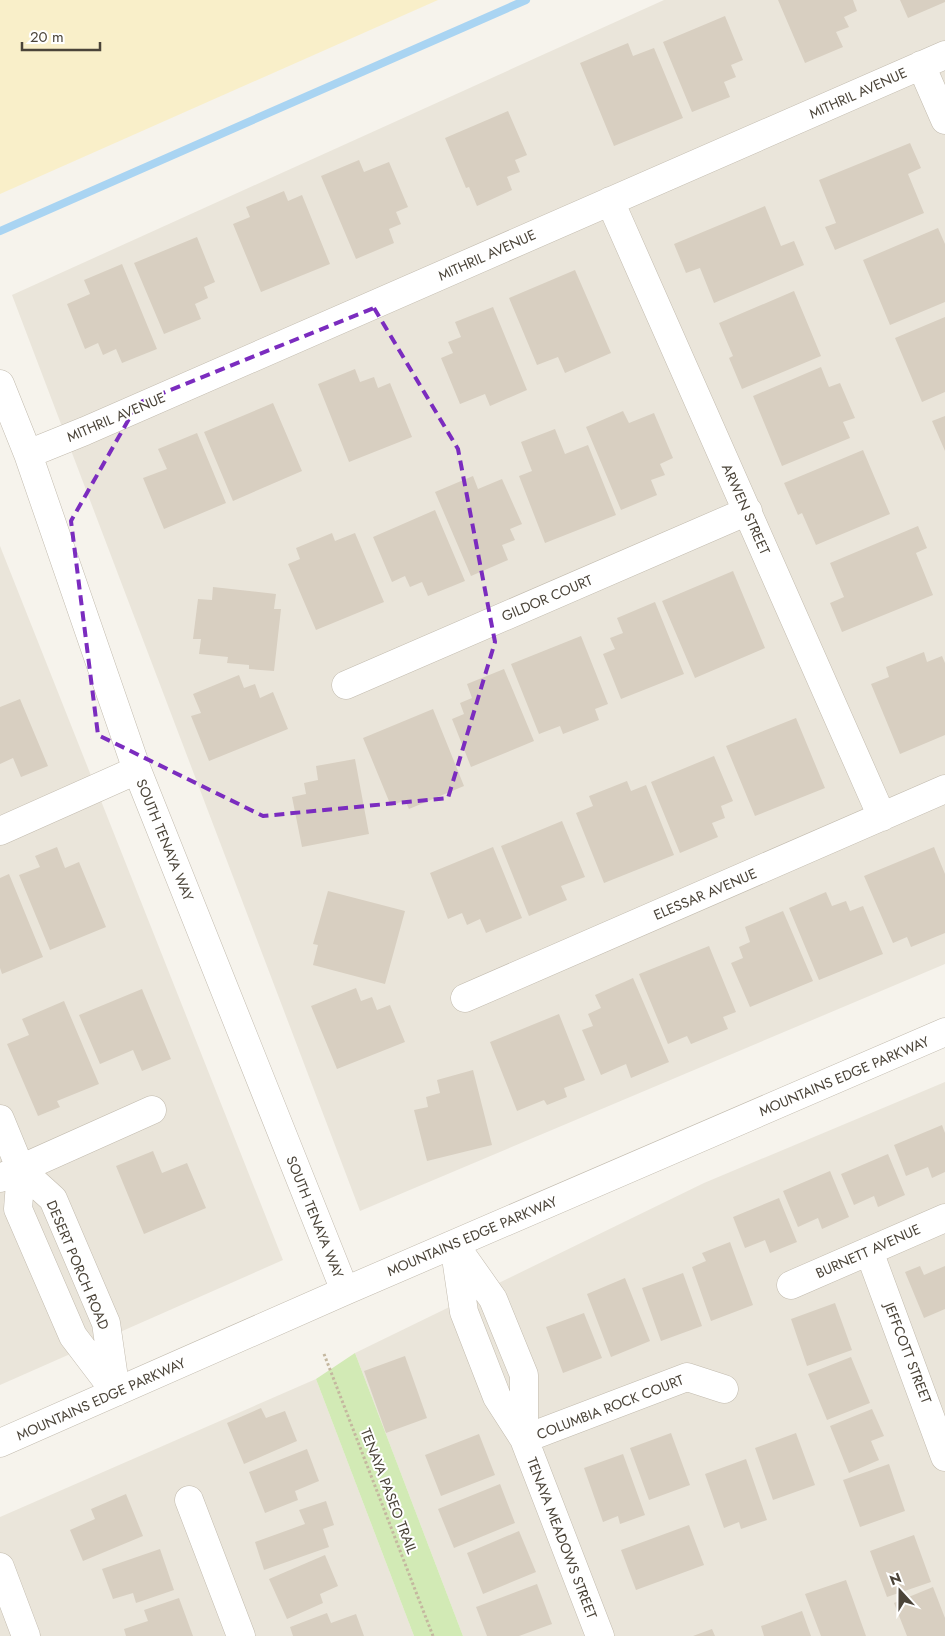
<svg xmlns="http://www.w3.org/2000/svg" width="945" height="1636" viewBox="0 0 945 1636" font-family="Jost,sans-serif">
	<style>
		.residential { fill: #eae5da }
		.green { fill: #d2eab5 }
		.sand { fill: #f9efc9 }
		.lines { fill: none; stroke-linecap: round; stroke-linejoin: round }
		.stream { stroke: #a9d4f2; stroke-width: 8 }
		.building { fill: #d8cfc1 }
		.minor-casing { stroke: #c2bbae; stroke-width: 29 }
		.path { stroke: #c4b79f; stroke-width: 3; stroke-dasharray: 2.5 2.5; stroke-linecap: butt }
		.minor { stroke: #fff; stroke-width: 28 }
		.marked { fill: none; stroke: #7b2cbf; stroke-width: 4; stroke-dasharray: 10 6; stroke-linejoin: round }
		.labels { text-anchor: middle; stroke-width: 4; stroke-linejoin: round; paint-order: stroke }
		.street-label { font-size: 14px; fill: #4b4439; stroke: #fff }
	</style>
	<rect width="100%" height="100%" fill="#f6f3ec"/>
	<!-- residential -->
	<path class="residential" d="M664 0H945V964L360 1211 12 295Z
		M0 546 283 1260 0 1385Z
		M945 1082V1636H463L355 1353 704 1183Z
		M316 1379 414 1636H0V1517Z"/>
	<!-- green -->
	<path class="green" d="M355 1353 463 1636H414L316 1379Z"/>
	<!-- sand -->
	<path class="sand" d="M0 0H438L0 194Z"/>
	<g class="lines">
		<!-- stream -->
		<path class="stream" d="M0 231 526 0"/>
	</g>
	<!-- building -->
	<path class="building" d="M778 0H853L857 11 844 17 849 27 836 32 843 47 805 63Z
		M900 0H945V2L908 18Z
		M725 16 743 60 731 65 736 77 724 82 730 97 692 112 663 42Z
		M628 43 633 56 654 48 683 118 614 146 580 63Z
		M508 111 527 155 515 160 520 172 507 177 512 190 477 206 469 187 466 188 445 138Z
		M910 143 921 168 908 174 924 213 835 250 825 227 836 223 819 180Z
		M359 160 364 172 389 162 408 207 396 212 401 224 389 229 394 243 356 259 321 176Z
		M284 191 288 201 302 195 330 264 261 292 233 224 250 217 246 207Z
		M765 206 781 246 794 241 804 265 714 303 700 268 686 273 674 244Z
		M938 228 945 244V302L890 325 863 260Z
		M197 237 215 282 204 287 208 298 195 304 201 319 164 334 134 263Z
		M122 264 157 349 122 363 116 349 103 355 98 343 85 349 67 304 90 294 84 280Z
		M575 270 611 353 565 373 558 357 537 365 509 298Z
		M794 291 821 356 742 389 729 358 733 356 719 323Z
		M493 307 527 390 490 406 485 394 460 404 441 358 453 353 448 342 461 337 455 322Z
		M945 317V392L922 402 895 338Z
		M821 367 829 387 840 383 855 418 843 422 850 438 782 466 753 396Z
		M355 369 360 382 374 377 378 388 390 383 412 437 349 462 318 384Z
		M273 403 302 471 233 501 204 432Z
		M623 411 629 423 654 413 673 458 660 464 665 475 651 480 657 495 621 510 586 427Z
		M945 416V451L932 421Z
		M555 429 565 454 588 445 616 515 545 543 519 476 532 471 521 442Z
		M197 433 226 503 164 529 143 478 167 469 158 449Z
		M863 450 890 514 816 545 802 513 798 515 784 483Z
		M473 476 478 489 502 479 522 524 510 529 515 540 502 545 508 560 471 576 435 492Z
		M435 510 465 581 428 596 422 582 410 587 405 576 392 582 373 537Z
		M918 526 927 548 916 553 933 595 842 632 830 603 844 597 830 563Z
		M332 533 335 541 355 533 384 602 316 630 288 564 300 559 296 548Z
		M733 571 765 648 695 678 662 601Z
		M213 587 276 594 274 609H281L274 671 249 669V665L227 663 228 657 199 654 201 639H193L198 599 212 600Z
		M655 602 684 674 621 699 603 654 615 649 610 638 623 633 617 618Z
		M581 636 608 704 595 709 599 720 563 734 560 726 539 734 511 664Z
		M924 652 927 662 942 656 945 663V735L900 754 871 684 889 677 886 667Z
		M504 669 534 741 471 767 452 719 464 714 460 703 472 698 467 684Z
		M239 675 244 688 255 684 260 698 273 692 288 729 209 761 191 716 201 713 193 694Z
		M20 699 48 766 21 777 13 758 0 764V707Z
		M433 709 464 786 409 809 405 800 391 806 363 738Z
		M796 718 825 788 755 816 726 746Z
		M714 756 733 801 721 806 725 818 712 823 718 837 680 853 651 782Z
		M355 759 369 834 302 847 292 797 306 794 304 783 318 780 316 766Z
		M627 781 631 791 646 785 674 855 604 883 576 813 593 806 589 796Z
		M562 821 585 877 561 886 567 900 529 916 501 846Z
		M57 847 65 868 79 862 106 927 50 950 19 875 40 867 35 856Z
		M493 847 522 918 486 933 480 919 467 925 462 913 448 919 430 873Z
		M934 847 945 874V933L911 947 907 937 893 943 864 876Z
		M9 874 43 957 2 974 0 968V878Z
		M328 891 405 911 385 984 313 965 318 945 313 944Z
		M826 892 832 906 846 901 850 911 863 906 883 954 819 980 789 908Z
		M783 911 813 981 750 1007 731 963 743 958 739 947 750 942 745 927Z
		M709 946 736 1012 723 1017 728 1029 691 1044 687 1036 668 1044 639 974Z
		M633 978 669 1062 631 1078 626 1064 601 1075 582 1030 593 1026 588 1014 601 1008 595 995Z
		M356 988 361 1001 372 997 377 1010 390 1005 405 1042 337 1069 311 1006Z
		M142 989 171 1059 142 1071 133 1050 100 1064 79 1015Z
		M64 1001 99 1084 57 1101 60 1107 38 1116 7 1044 29 1035 22 1019Z
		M559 1014 585 1080 564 1088 567 1097 547 1105 544 1100 517 1111 490 1042Z
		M473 1070 492 1145 427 1161 414 1110 428 1107 426 1097 440 1093 437 1080Z
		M942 1125 945 1133V1172L932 1178 928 1167 906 1176 894 1145Z
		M153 1151 162 1173 187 1163 206 1208 144 1234 116 1166Z
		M888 1154 905 1195 878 1207 874 1196 854 1205 841 1174Z
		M830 1171 849 1217 822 1229 818 1218 798 1227 783 1191Z
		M779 1198 797 1242 770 1253 765 1240 745 1248 733 1217Z
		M730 1242 753 1305 711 1321 692 1267 706 1261 702 1253Z
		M920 1266 924 1275 945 1266V1309L924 1318 905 1272Z
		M683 1273 702 1326 661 1341 642 1288Z
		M625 1278 650 1341 611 1357 587 1294Z
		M835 1303 852 1350 807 1366 791 1319Z
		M584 1313 602 1358 563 1373 546 1327Z
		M405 1356 427 1418 386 1433 364 1371Z
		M851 1357 870 1403 827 1420 808 1374Z
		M261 1408 266 1418 285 1411 297 1441 244 1464 227 1423Z
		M872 1409 884 1436 871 1441 879 1460 849 1473 830 1426Z
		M671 1433 690 1485 649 1500 630 1448Z
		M796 1433 815 1485 773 1500 755 1448Z
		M479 1434 495 1475 441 1496 425 1455Z
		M307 1449 319 1481 295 1491 298 1500 265 1513 249 1472Z
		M623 1454 645 1515 620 1524 618 1516 603 1522 584 1468Z
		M746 1459 767 1520 741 1529 739 1522 724 1528 705 1474Z
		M889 1464 905 1511 860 1527 843 1480Z
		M500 1484 515 1523 454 1548 438 1509Z
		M126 1494 143 1536 83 1561 70 1530 95 1519 91 1509Z
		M326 1501 334 1525 323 1529 329 1547 264 1570 255 1542 305 1524 299 1510Z
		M689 1525 704 1565 636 1590 621 1550Z
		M519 1531 536 1572 483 1594 467 1553Z
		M914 1535 931 1582 887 1597 870 1551Z
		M160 1549 174 1590 136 1603 133 1593 113 1599 102 1569Z
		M325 1555 338 1586 320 1594 323 1603 287 1619 269 1579Z
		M846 1580 866 1636H821L805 1594Z
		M537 1584 552 1624 519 1636H487L476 1607Z
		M933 1587 945 1618V1636H907L894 1603Z
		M179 1598 193 1636H126L124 1629 148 1621 144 1610Z
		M802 1611 811 1636H764L761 1626Z
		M327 1613 331 1623 356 1614 364 1636H293L290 1627Z
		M712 1629 715 1636H693Z"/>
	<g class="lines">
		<defs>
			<path id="minor" d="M921 65 945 120
				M610 201 882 817
				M0 384 28 454 137 770 345 1291
				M28 454 85 431 945 55
				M346 685 748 511
				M0 831 137 770
				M465 998 945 789
				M0 1119 21 1170 53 1199 106 1323 116 1392
				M21 1170 18 1209 73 1336 114 1390
				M0 1178 152 1110
				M454 1244 464 1312 497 1397 524 1439 600 1636
				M457 1248 493 1299 524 1375V1439
				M869 1251 945 1457
				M791 1285 945 1218
				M524 1439 687 1377 724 1389
				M0 1443 345 1291 945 1032
				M189 1500 241 1636
				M0 1567 26 1636"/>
		</defs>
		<!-- minor casing -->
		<use href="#minor" class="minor-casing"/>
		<!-- path -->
		<path class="path" d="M324 1354 433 1636"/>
		<!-- minor -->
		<use href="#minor" class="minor"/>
	</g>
	<!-- marked area -->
	<path class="marked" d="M374 308 458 449 495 642 448 798 263 816 98 735 71 521 138 403Z"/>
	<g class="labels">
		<!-- street labels -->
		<g class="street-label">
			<text transform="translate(858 93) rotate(-24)" y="5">MITHRIL AVENUE</text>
			<text transform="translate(487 255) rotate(-24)" y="5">MITHRIL AVENUE</text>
			<text transform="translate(116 417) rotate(-23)" y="5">MITHRIL AVENUE</text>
			<text transform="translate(746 509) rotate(66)" y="5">ARWEN STREET</text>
			<text transform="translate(547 598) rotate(-23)" y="5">GILDOR COURT</text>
			<text transform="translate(165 840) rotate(68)" y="5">SOUTH TENAYA WAY</text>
			<text transform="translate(705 894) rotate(-23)" y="5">ELESSAR AVENUE</text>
			<text transform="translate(844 1076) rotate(-23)" y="5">MOUNTAINS EDGE PARKWAY</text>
			<text transform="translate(315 1217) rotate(68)" y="5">SOUTH TENAYA WAY</text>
			<text transform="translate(472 1236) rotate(-23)" y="5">MOUNTAINS EDGE PARKWAY</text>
			<text transform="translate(868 1251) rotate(-24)" y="5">BURNETT AVENUE</text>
			<text transform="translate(78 1265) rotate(67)" y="5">DESERT PORCH ROAD</text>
			<text transform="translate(908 1353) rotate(69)" y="5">JEFFCOTT STREET</text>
			<text transform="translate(101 1399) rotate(-24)" y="5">MOUNTAINS EDGE PARKWAY</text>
			<text transform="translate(610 1407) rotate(-21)" y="5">COLUMBIA ROCK COURT</text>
			<text transform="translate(389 1491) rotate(69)" y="5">TENAYA PASEO TRAIL</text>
			<text transform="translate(562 1538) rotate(69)" y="5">TENAYA MEADOWS STREET</text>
		</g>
	</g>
	<!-- north arrow -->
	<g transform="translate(900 1591) rotate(339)" stroke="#ffffff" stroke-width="4" paint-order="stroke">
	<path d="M0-4L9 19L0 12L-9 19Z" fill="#4b4439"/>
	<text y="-8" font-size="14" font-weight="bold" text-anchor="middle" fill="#4b4439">N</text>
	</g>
	<!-- scale -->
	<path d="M22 42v8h78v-8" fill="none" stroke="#4b4439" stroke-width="2.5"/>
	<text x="30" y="42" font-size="15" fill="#4b4439" stroke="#ffffff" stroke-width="4" paint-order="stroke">20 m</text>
</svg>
